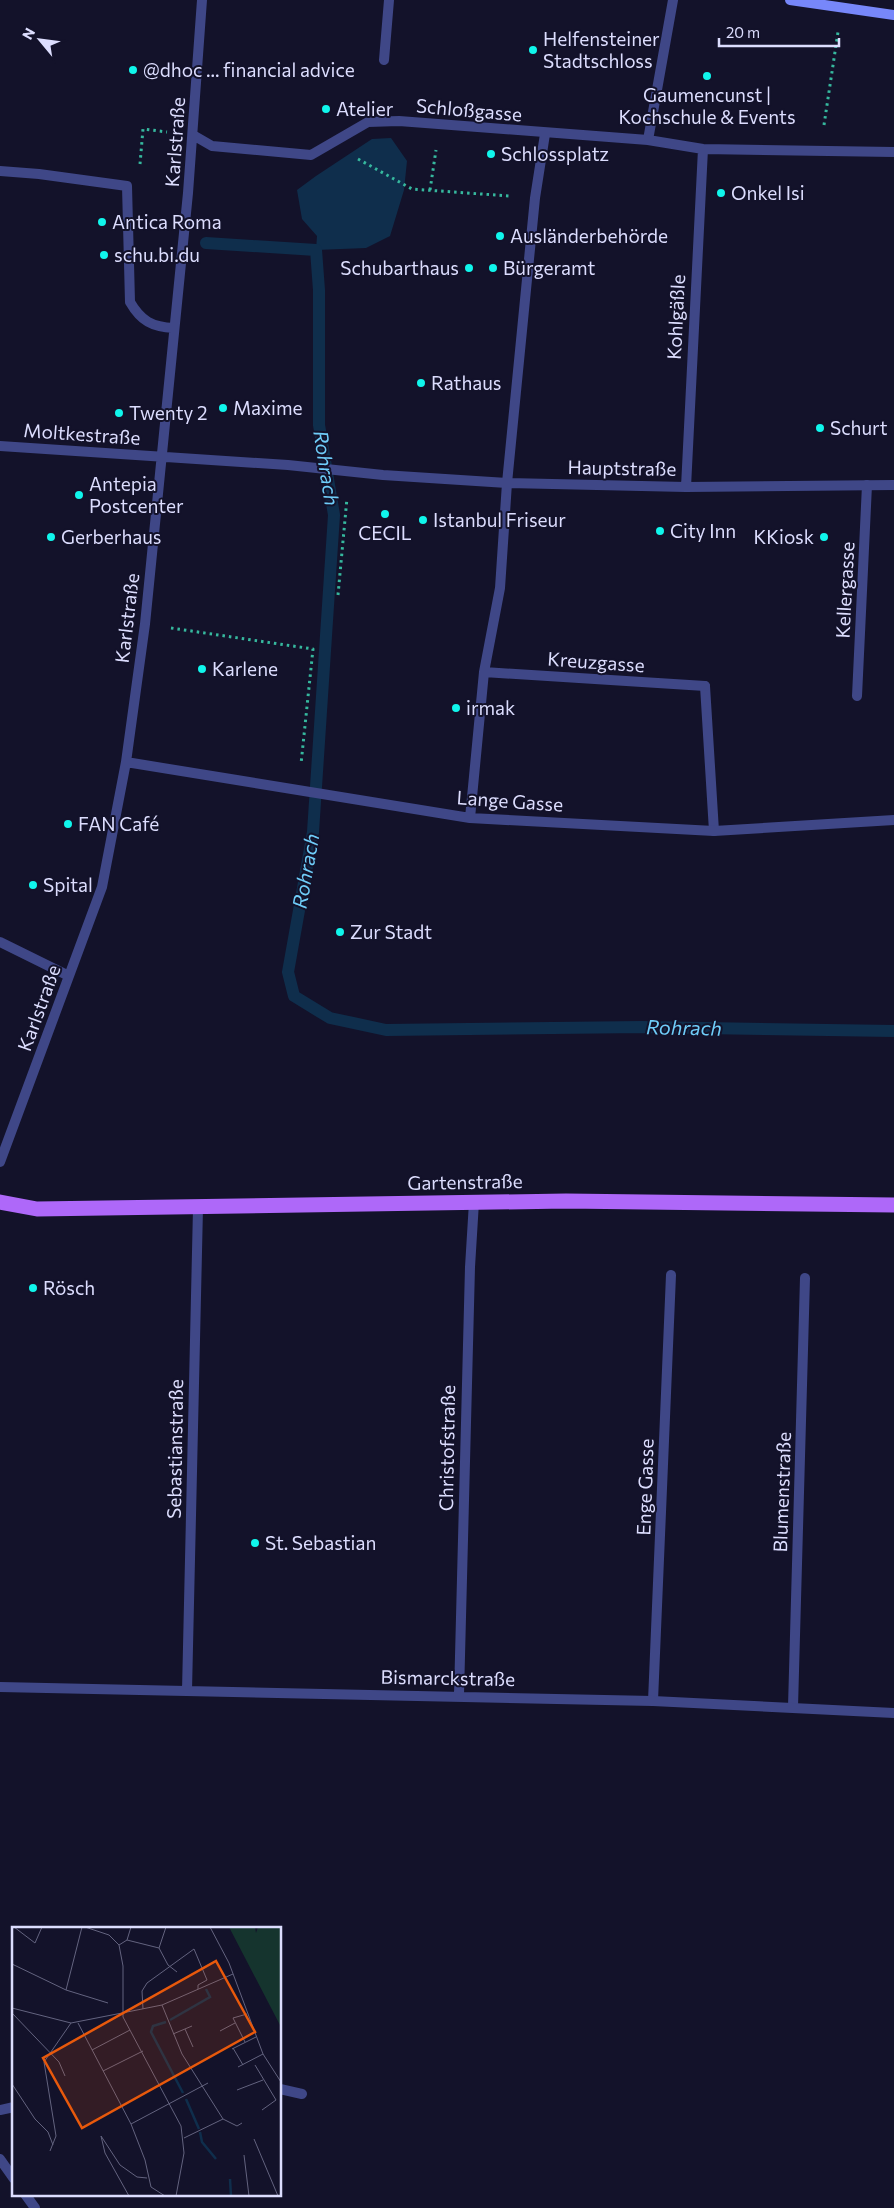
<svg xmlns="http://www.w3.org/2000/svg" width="894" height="2208" viewBox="0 0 894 2208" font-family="Commissioner,sans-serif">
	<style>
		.water { fill: #0f2e4c }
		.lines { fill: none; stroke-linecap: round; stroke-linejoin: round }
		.stream { stroke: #0f2e4c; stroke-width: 12 }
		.path { stroke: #36b89e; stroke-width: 3; stroke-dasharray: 2.5 4; stroke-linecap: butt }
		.lane { stroke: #3f4787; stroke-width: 10 }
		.street { stroke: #3f4787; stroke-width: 10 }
		.secondary { stroke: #7787fa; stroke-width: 10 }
		.primary { stroke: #ae68f9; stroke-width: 15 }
		.poi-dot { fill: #10f6ec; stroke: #13122a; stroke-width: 2 }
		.labels { text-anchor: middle; stroke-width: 4; stroke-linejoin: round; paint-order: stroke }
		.poi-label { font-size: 19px; fill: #dcddfe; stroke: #13122a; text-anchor: start }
		.street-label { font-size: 19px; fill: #dcddfe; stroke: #13122a }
		.water-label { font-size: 20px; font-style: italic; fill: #6fcdf9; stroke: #13122a }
		.inset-river { fill: none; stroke: #0f2e4c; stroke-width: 2.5 }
		.inset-road { fill: none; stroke: #63637f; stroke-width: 1 }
		.view { fill: #e8590c; fill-opacity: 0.15; stroke: #e8590c; stroke-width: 2.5 }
		.inset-edge { fill: none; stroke: #dcddfe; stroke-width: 2.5 }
	</style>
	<rect width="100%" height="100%" fill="#13122a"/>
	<!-- water -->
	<path class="water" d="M391 138 407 161 404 190 390 236 366 248 316 250 317 236 302 219 297 190 316 176 372 139Z"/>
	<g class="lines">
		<!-- stream -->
		<path class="stream" d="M206 243 316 250 319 290V425L334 515 313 832 288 972 294 996 330 1018 386 1030 642 1027 894 1031"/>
		<!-- path -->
		<path class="path" d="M824 125 838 32
			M358 159 412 189 509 196
			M140 164 143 129 167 132
			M430 190 436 150
			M338 595 347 498
			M171 628 313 649 301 764"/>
		<!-- lane -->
		<path class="lane" d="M384 60 389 0
			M705 686 714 831
			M857 696 867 485
			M653 1701 671 1275
			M793 1707 805 1278"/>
		<!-- street -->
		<path class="street" d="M193 135 212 146 311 155 368 122 399 121 648 140 703 149 894 152
			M648 140 673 0
			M0 171 39 174 127 186 130 302C141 321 152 327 174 328
			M0 446 288 465 383 475 507 483 686 487 894 485
			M686 487 703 149
			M484 672 705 686
			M126 762 470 818 714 831 894 820
			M470 818 484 672 500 588 507 483 535 198 545 134
			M0 942 69 976
			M0 1162 102 887 126 762 145 624 188 193 202 0
			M0 1687 653 1701 894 1713
			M187 1691 198 1208
			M459 1695 470 1267 474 1202
			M280 2089 302 2094
			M0 2110 14 2107
			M0 2159 14 2179
			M25 2194 35 2208"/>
		<!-- secondary -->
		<path class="secondary" d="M790 0 894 15"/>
		<!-- primary -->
		<path class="primary" d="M0 1202 37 1209 566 1201 894 1205"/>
	</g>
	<!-- markers -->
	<g class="poi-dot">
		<circle cx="533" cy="50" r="5"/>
		<circle cx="133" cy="70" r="5"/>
		<circle cx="707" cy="76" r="5"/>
		<circle cx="326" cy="109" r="5"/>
		<circle cx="491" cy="154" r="5"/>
		<circle cx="721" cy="193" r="5"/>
		<circle cx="102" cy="222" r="5"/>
		<circle cx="500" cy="236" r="5"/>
		<circle cx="104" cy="255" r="5"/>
		<circle cx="469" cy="268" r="5"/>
		<circle cx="493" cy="268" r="5"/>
		<circle cx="421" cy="383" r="5"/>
		<circle cx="223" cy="408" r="5"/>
		<circle cx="119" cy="413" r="5"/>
		<circle cx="820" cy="428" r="5"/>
		<circle cx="79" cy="495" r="5"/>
		<circle cx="385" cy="514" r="5"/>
		<circle cx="423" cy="520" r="5"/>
		<circle cx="660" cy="531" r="5"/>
		<circle cx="51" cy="537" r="5"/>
		<circle cx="824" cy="537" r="5"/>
		<circle cx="202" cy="669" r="5"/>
		<circle cx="456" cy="708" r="5"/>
		<circle cx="68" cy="824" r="5"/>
		<circle cx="33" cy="885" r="5"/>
		<circle cx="340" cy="932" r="5"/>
		<circle cx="33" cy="1288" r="5"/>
		<circle cx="255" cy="1543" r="5"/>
	</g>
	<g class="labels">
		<!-- poi labels -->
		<g class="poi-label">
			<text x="543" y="46">Helfensteiner<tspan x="543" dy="22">Stadtschloss</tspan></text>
			<text x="143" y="77">@dhoc ... financial advice</text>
			<text x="707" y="102" text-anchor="middle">Gaumencunst |<tspan x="707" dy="22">Kochschule &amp; Events</tspan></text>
			<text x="336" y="116">Atelier</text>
			<text x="501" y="161">Schlossplatz</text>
			<text x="731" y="200">Onkel Isi</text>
			<text x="112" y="229">Antica Roma</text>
			<text x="510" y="243">Ausländerbehörde</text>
			<text x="114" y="262">schu.bi.du</text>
			<text x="459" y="275" text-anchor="end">Schubarthaus</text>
			<text x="503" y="275">Bürgeramt</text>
			<text x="431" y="390">Rathaus</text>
			<text x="233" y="415">Maxime</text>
			<text x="129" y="420">Twenty 2</text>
			<text x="830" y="435">Schurt</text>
			<text x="89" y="491">Antepia<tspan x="89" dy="22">Postcenter</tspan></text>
			<text x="433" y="527">Istanbul Friseur</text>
			<text x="670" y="538">City Inn</text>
			<text x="385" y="540" text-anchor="middle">CECIL</text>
			<text x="61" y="544">Gerberhaus</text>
			<text x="814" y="544" text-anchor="end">KKiosk</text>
			<text x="212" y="676">Karlene</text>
			<text x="466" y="715">irmak</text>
			<text x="78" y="831">FAN Café</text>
			<text x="43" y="892">Spital</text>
			<text x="350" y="939">Zur Stadt</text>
			<text x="43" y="1295">Rösch</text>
			<text x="265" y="1550">St. Sebastian</text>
		</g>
		<!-- street labels -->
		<g class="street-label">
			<text transform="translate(469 110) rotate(5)" y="7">Schloßgasse</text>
			<text transform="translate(175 142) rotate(-86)" y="7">Karlstraße</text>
			<text transform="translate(676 317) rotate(-87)" y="7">Kohlgäßle</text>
			<text transform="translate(82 434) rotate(4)" y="7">Moltkestraße</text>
			<text transform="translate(622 468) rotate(1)" y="7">Hauptstraße</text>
			<text transform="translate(845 590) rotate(-87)" y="7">Kellergasse</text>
			<text transform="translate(127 618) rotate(-83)" y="7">Karlstraße</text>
			<text transform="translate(596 662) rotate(4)" y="7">Kreuzgasse</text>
			<text transform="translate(510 801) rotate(4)" y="7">Lange Gasse</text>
			<text transform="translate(39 1008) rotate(-70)" y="7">Karlstraße</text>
			<text transform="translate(465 1182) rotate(-1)" y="7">Gartenstraße</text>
			<text transform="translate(447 1448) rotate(-89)" y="7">Christofstraße</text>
			<text transform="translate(175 1449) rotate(-89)" y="7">Sebastianstraße</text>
			<text transform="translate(645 1487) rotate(-88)" y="7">Enge Gasse</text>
			<text transform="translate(782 1492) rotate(-88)" y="7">Blumenstraße</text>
			<text transform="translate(448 1678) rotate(1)" y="7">Bismarckstraße</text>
		</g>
		<!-- water labels -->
		<g class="water-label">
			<text transform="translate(326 468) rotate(81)" y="7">Rohrach</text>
			<text transform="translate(306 871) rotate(-80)" y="7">Rohrach</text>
			<text transform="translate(684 1028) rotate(1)" y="7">Rohrach</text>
		</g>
	</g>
	<!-- overview -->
	<g transform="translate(12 1927)">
		<rect width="269" height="269" fill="#13122a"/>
		<path d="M217 0H243L244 6 246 0H269V100Z" fill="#15342e"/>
		<path class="inset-river" d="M158 93 198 70 194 62M154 95 141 99 139 105 171 166M174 172 187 202M188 205 190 215 204 232M218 252 219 269"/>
		<path class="inset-road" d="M2 0 23 16 30 0M73 0 97 8 107 18 111 39V90L169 199 172 226 164 269M154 0 147 21 156 38 165 45M198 0 217 36 251 127 269 155M115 13 147 21M107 18 115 13 119 0M0 37 54 63 96 76M54 63 70 0M150 78 170 127 211 192 225 199 230 196M0 81 59 96 110 86M131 82 130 64 135 56 182 22 195 53 186 58V62M0 86 47 135 53 149M110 86 150 78 221 47M66 96 119 197 133 233 139 260 153 269M173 102 181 120M208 104 223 96M161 107 180 99M233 115 221 91 235 87M221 121 231 138M220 122 244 110M80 123 118 103M243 138 264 173 250 183M226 140 251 127M91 144 131 124M0 157 23 192 36 205 41 218M225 163 251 153M119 197 196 156M89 209 93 226 117 269M89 209 108 238 125 250 135 251M172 211 211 192M242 212 266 269M38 224 44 209 32 135 59 96M232 228 237 269"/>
		<path class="view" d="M204 34 243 105 70 201 31 131Z"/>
		<rect width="269" height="269" class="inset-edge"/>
	</g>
	<!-- north arrow -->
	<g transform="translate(40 40) rotate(299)" stroke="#13122a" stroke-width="4" paint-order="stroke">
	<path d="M0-4L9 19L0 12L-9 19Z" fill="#dcddfe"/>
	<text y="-8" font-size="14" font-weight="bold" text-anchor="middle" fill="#dcddfe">N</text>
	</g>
	<!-- scale -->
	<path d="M719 38v8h120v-8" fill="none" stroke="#dcddfe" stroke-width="2.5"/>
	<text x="726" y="38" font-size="15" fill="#dcddfe" stroke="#13122a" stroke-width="4" paint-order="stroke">20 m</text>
</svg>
